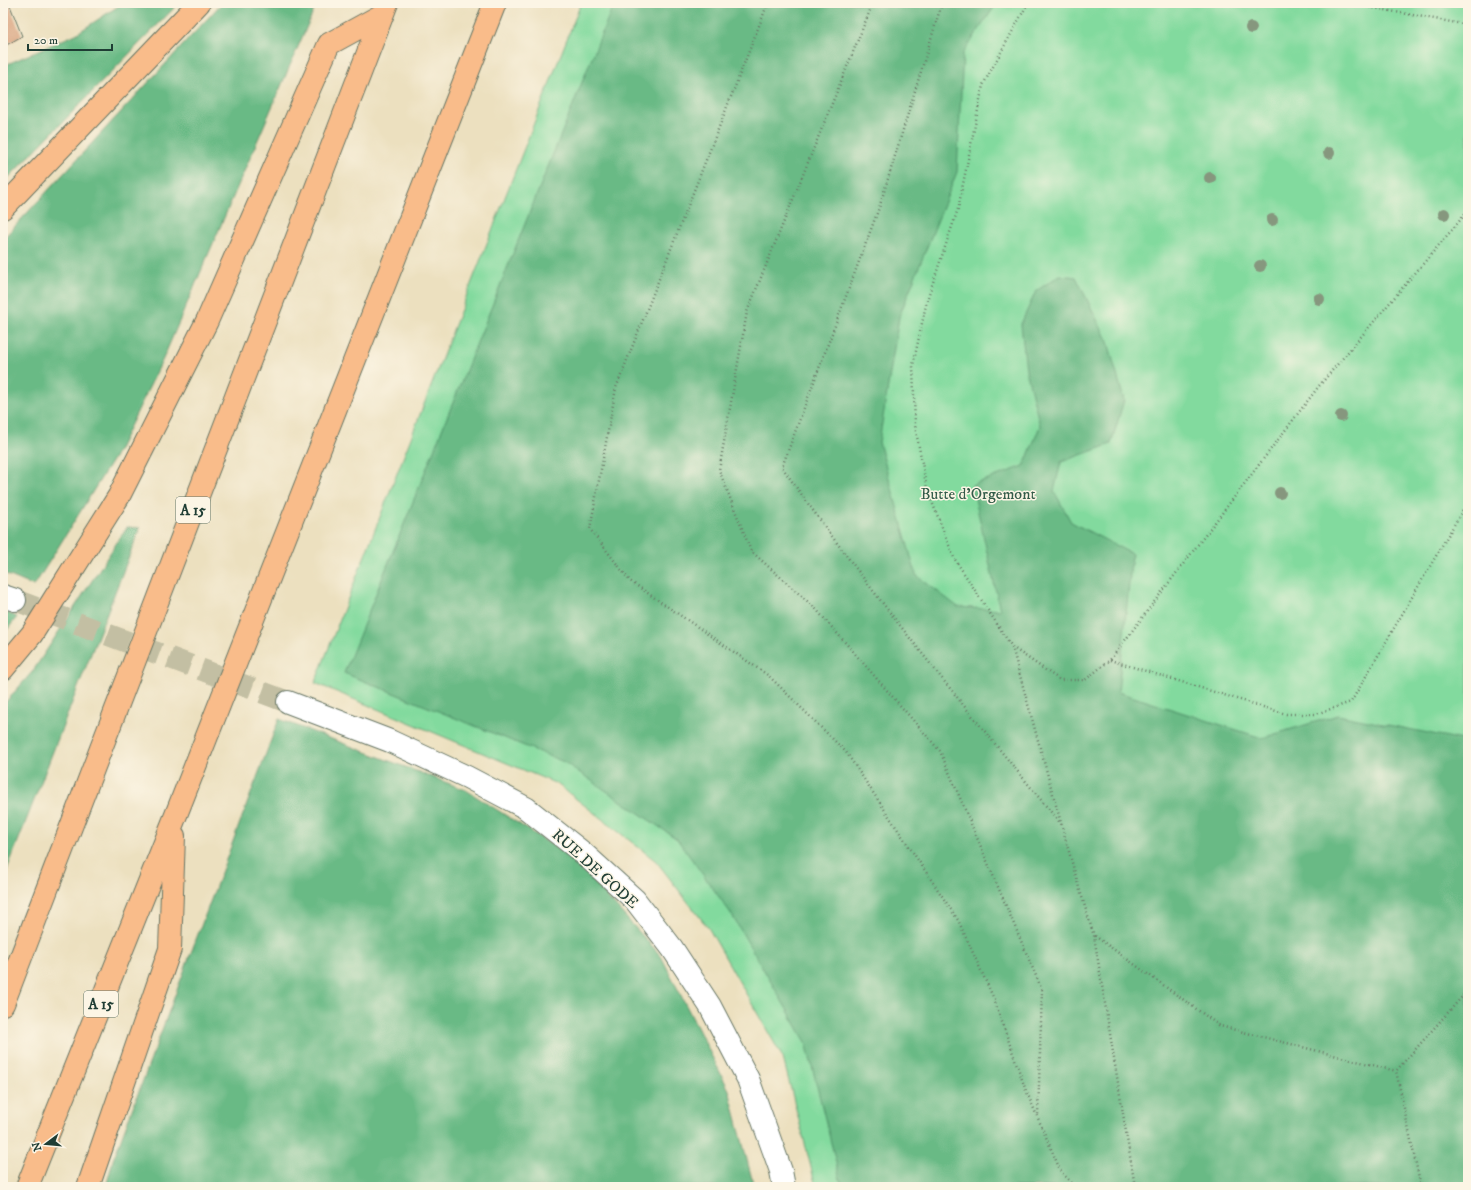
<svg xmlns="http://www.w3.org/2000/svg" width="1471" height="1190" viewBox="0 0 1471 1190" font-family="'IM FELL DW Pica',serif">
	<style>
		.green { fill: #82da9e; stroke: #508c69 }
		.forest { fill: #69ba85; stroke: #447c5c }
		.building { fill: #d69b75 }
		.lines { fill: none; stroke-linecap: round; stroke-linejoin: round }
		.minor-tunnel { stroke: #c3bfa3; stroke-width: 22; stroke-dasharray: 22 11; stroke-linecap: butt }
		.minor-casing { stroke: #677665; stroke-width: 24 }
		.highway-casing { stroke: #677665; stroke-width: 24 }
		.path { stroke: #677665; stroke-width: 2.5; stroke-dasharray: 1 3; stroke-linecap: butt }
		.minor { stroke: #fff; stroke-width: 22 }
		.highway { stroke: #f9bc8a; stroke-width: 22 }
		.tree { fill: #86977e }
		.labels { text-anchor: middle; stroke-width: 3; stroke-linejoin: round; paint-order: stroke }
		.shield { fill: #fcf5e5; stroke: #617469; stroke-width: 1 }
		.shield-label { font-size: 15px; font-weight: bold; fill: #1f3d34 }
		.park-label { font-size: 16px; fill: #335c49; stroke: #fcf5e5 }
		.street-label { font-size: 16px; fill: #1f3d34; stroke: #fcf5e5 }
	</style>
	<rect width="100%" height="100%" fill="#fcf5e5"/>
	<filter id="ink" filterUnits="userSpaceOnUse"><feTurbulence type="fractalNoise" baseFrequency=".025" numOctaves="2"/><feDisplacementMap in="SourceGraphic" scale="8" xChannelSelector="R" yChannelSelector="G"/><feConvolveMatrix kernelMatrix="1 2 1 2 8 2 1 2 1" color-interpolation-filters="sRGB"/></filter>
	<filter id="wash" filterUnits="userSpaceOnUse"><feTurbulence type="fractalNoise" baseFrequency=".012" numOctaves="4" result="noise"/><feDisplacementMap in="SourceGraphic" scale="16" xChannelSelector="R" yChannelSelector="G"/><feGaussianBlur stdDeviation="0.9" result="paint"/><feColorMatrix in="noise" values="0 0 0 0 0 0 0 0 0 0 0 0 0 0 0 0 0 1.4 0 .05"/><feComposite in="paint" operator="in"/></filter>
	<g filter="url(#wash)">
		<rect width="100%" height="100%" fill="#ece0bf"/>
		<!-- green -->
		<path class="green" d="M581 3H1468V1187H816L783 1058 709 929 656 861 557 784 315 683Z"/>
		<!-- forest -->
		<path class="forest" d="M123 3H179L3 183V66L76 34Z
			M222 3H317L163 359 118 451 34 586 3 573V239Z
			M614 3H997L963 53 957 172 899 317 879 442 916 575 958 607 1000 610 972 485 1024 466 1040 426 1026 370 1021 324 1036 291 1060 275 1076 277 1108 342 1124 400 1111 444 1061 462 1054 491 1071 522 1132 554 1118 692 1262 738 1338 715 1468 741V1187H842L806 1042 730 912 677 839 564 762 344 673Z
			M127 527 140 528 3 880V705L33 671Z
			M3 611 17 617 3 635Z
			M279 719 466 790 571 857 661 956 729 1090 754 1187H106L113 1160Z"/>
		<g id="blocks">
			<!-- building -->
			<path class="building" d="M3 3H9L22 36 3 47Z"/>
		</g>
	</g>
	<g filter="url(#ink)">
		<use href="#blocks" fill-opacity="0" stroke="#677665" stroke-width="1"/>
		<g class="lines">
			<!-- minor-tunnel -->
			<path class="minor-tunnel" d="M15 600 288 702"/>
			<defs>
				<path id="minor" d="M3 596 15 600
					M288 702 390 741 467 777 526 808 583 853 635 900 672 948 710 1006 748 1079 781 1171 784 1187"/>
				<path id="highway" d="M3 208 199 3
					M3 669 32 634 119 496 207 321 329 44 382 15
					M3 1004 387 3
					M27 1187 174 820 495 3
					M88 1187 170 949 174 836"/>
			</defs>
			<!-- minor casing -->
			<use href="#minor" class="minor-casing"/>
			<!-- highway casing -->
			<use href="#highway" class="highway-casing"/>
			<!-- path -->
			<path class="path" d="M768 3 616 388 590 529 630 581 769 676 846 752 958 920 994 999 1025 1088 1061 1172 1076 1187
				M873 3 747 312 719 470 751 551 815 608 940 751 1042 990 1038 1116
				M942 3 879 208 782 467C869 591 965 708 1061 824
				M1028 3 983 85 958 209 927 300 913 365 915 426 927 489 954 558 1012 647 1078 884 1094 936 1135 1187
				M1346 3 1468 25
				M1012 647 1060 680H1085L1110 660 1319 386 1468 211
				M1110 660 1286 714H1316L1351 702 1468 501
				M1095 936 1220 1026 1396 1071
				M1421 1187 1396 1071 1468 990"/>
			<!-- minor -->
			<use href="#minor" class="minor"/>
			<!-- highway -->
			<use href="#highway" class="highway"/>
		</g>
		<!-- trees -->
		<g class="tree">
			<circle cx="1251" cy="28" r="6"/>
			<circle cx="1329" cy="153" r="6"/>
			<circle cx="1210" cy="178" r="6"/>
			<circle cx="1444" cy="214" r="6"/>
			<circle cx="1272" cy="220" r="6"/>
			<circle cx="1260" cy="266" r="6"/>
			<circle cx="1319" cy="299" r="6"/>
			<circle cx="1341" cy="416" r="6"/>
			<circle cx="1280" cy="493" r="6"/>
		</g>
	</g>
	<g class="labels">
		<!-- shield labels -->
		<g class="shield">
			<rect x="176" y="497" width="34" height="26" rx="3"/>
			<rect x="84" y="991" width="34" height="26" rx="3"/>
		</g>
		<g class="shield-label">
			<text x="193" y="515">A 15</text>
			<text x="101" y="1009">A 15</text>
		</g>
		<!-- park labels -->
		<g class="park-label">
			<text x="978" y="499">Butte d'Orgemont</text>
		</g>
		<!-- street labels -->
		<g class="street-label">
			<text transform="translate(596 868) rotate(42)" y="6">RUE DE GODE</text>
		</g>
	</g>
	<!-- margin -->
	<rect width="1471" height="1190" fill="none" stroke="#fcf5e5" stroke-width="16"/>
	<!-- north arrow -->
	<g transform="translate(46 1144) rotate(254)" stroke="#fcf5e5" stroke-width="3" paint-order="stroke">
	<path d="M0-3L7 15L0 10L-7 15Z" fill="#1f3d34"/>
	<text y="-6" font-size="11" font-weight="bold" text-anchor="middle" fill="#1f3d34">N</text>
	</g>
	<!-- scale -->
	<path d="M28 44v6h84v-6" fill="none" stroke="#1f3d34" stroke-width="2"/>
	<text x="34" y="44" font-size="12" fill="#1f3d34" stroke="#fcf5e5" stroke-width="3" paint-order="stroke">20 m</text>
</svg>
